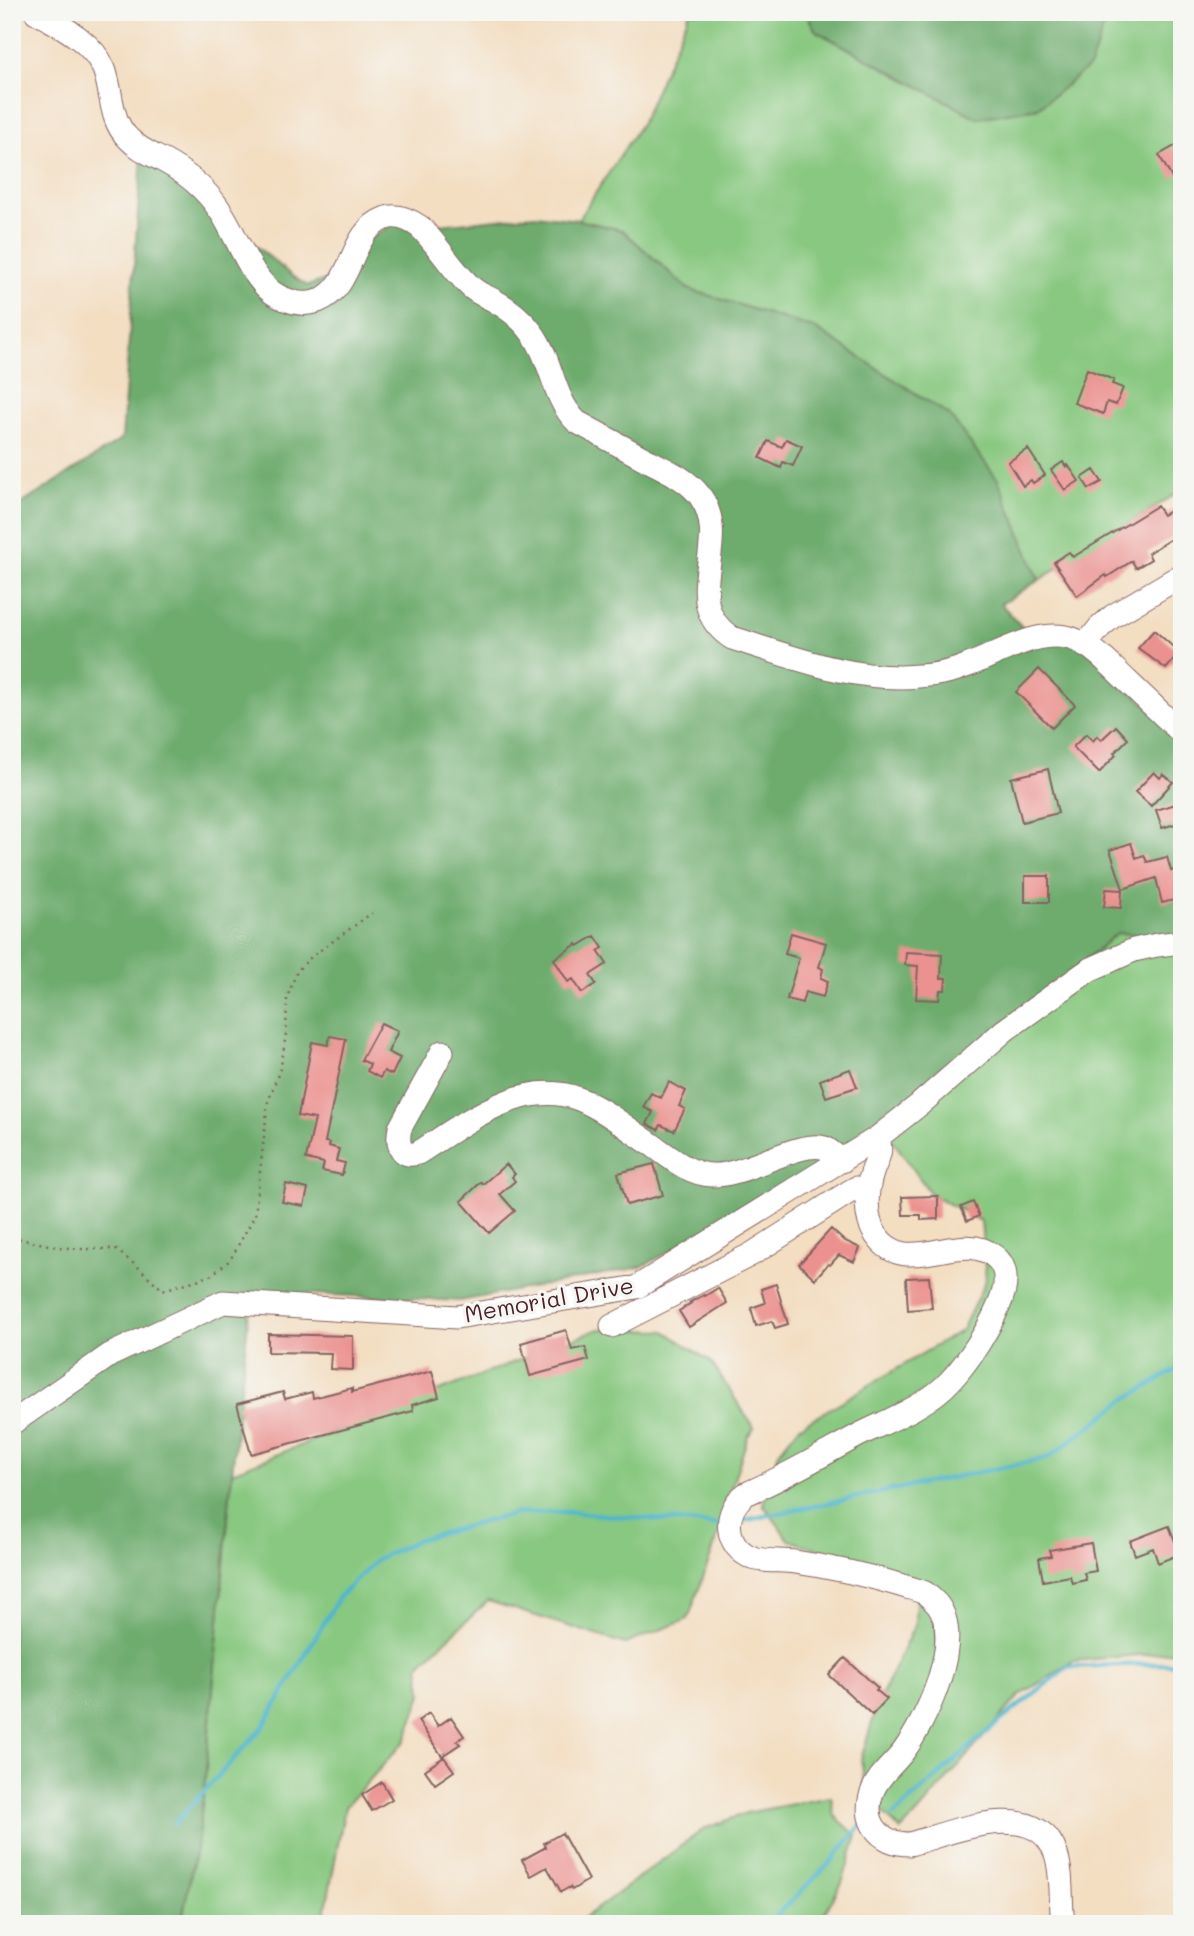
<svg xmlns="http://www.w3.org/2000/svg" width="1194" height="1936" viewBox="0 0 1194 1936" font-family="Mali,sans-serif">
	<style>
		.green { fill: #88c880; stroke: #697456; stroke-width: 2 }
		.forest { fill: #6eac6e; stroke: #5c664c; stroke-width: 2 }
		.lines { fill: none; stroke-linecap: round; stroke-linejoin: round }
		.stream { stroke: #4eb5cd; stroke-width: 4.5 }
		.building { fill: #eb9290 }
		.minor-casing { stroke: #856260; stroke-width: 25 }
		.path { stroke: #856260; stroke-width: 2.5; stroke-dasharray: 2 5; stroke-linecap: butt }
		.minor { stroke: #fff; stroke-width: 23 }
		.labels { text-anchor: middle; stroke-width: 7; stroke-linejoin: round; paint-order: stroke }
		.street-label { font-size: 23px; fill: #4a1f2b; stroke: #f6f6f2 }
	</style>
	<rect width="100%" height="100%" fill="#f6f6f2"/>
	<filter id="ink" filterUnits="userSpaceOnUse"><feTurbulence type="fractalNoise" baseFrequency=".0143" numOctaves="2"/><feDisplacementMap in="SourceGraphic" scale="14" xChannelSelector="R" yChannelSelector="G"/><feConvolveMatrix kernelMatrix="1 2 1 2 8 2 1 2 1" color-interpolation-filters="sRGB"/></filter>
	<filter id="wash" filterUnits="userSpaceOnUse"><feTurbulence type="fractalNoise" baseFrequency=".00686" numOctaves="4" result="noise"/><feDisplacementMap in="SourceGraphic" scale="28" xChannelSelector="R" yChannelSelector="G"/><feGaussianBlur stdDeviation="1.57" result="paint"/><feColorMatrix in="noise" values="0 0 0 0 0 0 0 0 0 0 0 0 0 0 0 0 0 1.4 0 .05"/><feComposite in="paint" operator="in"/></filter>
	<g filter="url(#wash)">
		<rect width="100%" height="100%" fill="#f3dec2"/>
		<!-- green -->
		<path class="green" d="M690 12H805L816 31 977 118 1038 108 1089 66 1109 12H1182V490L1039 580 998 480 949 415 816 329 688 289 622 230 578 220 642 122Z
			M1117 933 1182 938V1651L1073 1661 1019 1696 916 1815 901 1830 867 1798 861 1759 878 1703 915 1624 916 1598 893 1573 789 1540 763 1504 779 1452 799 1427 962 1330 986 1280 981 1221 931 1194 886 1131Z
			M599 1329 665 1331 711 1362 754 1428 748 1436 724 1510 722 1528 719 1533 688 1619 625 1644 488 1601 419 1665 422 1694 405 1741 345 1807 323 1924H181L197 1843 204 1791 232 1472Z
			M831 1797 834 1815 857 1836 842 1883 818 1924H576L704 1829 746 1813Z"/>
		<!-- forest -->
		<path class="forest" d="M805 12H1109L1090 66 1038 108 977 118 816 31Z
			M143 141 243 235 292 276 308 286 328 279 364 243 409 213 421 227 535 215 578 220 622 230 688 289 816 329 949 415 998 480 1039 580 1001 604 1033 639 1081 643 1182 738V938L1117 933 886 1131 641 1267 460 1301 270 1292 251 1293 232 1472 204 1791 197 1843 181 1924H12V510L122 439Z"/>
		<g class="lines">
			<!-- stream -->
			<path class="stream" d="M736 1522 1048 1458 1126 1399 1182 1366
				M894 1815 988 1731 1068 1666C1106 1668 1144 1661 1182 1665
				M174 1824 263 1727 339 1597 377 1559 419 1539 518 1513 569 1512 719 1525 724 1524
				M768 1924 829 1864 861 1826"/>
		</g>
		<g id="blocks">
			<!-- building -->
			<path class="building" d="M1182 142V172L1172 178 1159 155Z
				M1087 369 1114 380 1112 384 1123 388 1116 405 1107 402 1103 414 1074 403Z
				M786 439 802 446 793 466 783 462 781 468 760 458 768 441 782 447Z
				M1028 449 1045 475 1033 483 1031 480 1023 486 1008 462Z
				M1063 462 1066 467 1068 465 1079 481 1065 490 1051 470Z
				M1094 470 1102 482 1089 489 1082 478Z
				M1182 504V532L1148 553 1151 559 1136 568 1132 561 1107 577 1106 575 1077 596 1054 562 1069 552 1073 557 1157 506 1163 515Z
				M1154 630 1180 653 1166 669 1138 648Z
				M1039 669 1075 705 1052 728 1016 692Z
				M1116 726 1128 739 1114 753 1116 755 1099 773 1073 747 1086 734 1093 741 1097 736 1101 740Z
				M1048 769 1058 813 1022 822 1011 778Z
				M1154 772 1160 778 1163 774 1173 782 1151 806 1135 792Z
				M1182 802V822L1162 828 1156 810Z
				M1131 843 1136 858 1144 855 1147 862 1167 857 1171 871 1182 868V898L1162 903 1156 878 1123 889 1110 850Z
				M1025 876H1049V902H1025Z
				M1106 889 1122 890 1121 908 1104 907Z
				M791 933 826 943 819 967 823 969 821 978 828 981 823 997 805 992 802 1003 787 999 799 958 785 954Z
				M595 936 603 948 598 951 607 964 590 975 596 984 582 993 573 979 568 982 554 959 577 944 578 946Z
				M906 952 942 954 941 978H946L945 990H940L939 1000 916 999 918 966 905 965Z
				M381 1023 398 1031 388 1052 400 1058 392 1075 384 1071 380 1078 367 1071 370 1064 361 1060Z
				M330 1036 346 1039 325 1142 330 1143 329 1146 339 1149 336 1161 345 1163 342 1175 322 1171 324 1163 306 1159 315 1119 298 1116 312 1042 328 1045Z
				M850 1069 857 1087 826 1097 820 1080Z
				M669 1082 686 1091 679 1106 685 1109 674 1131 661 1125 658 1130 647 1124 653 1112 643 1107 651 1093 661 1098Z
				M506 1164 515 1174 512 1177 515 1181 500 1194 515 1211 489 1233 461 1201 481 1182 483 1184Z
				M654 1164 663 1195 627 1205 618 1173Z
				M286 1184 308 1189 304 1206 282 1202Z
				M938 1196V1219L921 1220V1215H903L902 1197Z
				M973 1202 979 1216 967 1221 961 1207Z
				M831 1229 843 1240 860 1248 854 1262 839 1255 830 1265 828 1264 815 1279 799 1264Z
				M929 1277 932 1308 908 1310 906 1278Z
				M776 1284 788 1324 775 1328 772 1321 756 1326 751 1308 765 1303 761 1289Z
				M718 1288 727 1303 689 1327 679 1311 691 1303 690 1302 704 1295 705 1296Z
				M566 1330 572 1350 585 1347 589 1360 530 1376 521 1343Z
				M268 1334 353 1336V1370L330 1369 331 1353 268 1352Z
				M432 1371 439 1397 412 1405 413 1411 251 1454 237 1404 283 1392 285 1399 312 1392 313 1398 352 1388V1392Z
				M1169 1526 1180 1554 1158 1563 1153 1548 1135 1555 1130 1541Z
				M1091 1543 1096 1571 1084 1573 1086 1580 1072 1583 1070 1576 1043 1581 1039 1558 1051 1556 1049 1550Z
				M845 1658 878 1688 876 1690 887 1699 872 1715 829 1675Z
				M429 1713 438 1726 451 1717 464 1736 457 1741 460 1744 442 1756 418 1721Z
				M444 1757 454 1771 435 1784 425 1770Z
				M382 1782 392 1799 372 1811 362 1795Z
				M562 1833 588 1880 572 1890 570 1887 561 1892 547 1867 531 1876 522 1860 546 1847 544 1843Z"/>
		</g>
	</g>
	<g filter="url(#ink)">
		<use href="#blocks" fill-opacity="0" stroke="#856260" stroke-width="2"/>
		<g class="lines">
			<defs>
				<path id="minor" d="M36 12C61 26 92 41 104 69 113 93 109 119 128 138 138 149 151 154 164 161 186 173 205 188 219 209 237 234 250 281 278 296 290 302 305 306 318 301 356 286 347 232 386 218 398 214 410 220 420 227 439 246 452 270 472 288 479 294 488 297 495 301 511 310 525 322 535 337 553 364 553 399 577 422 599 434 621 446 643 458 662 468 687 478 700 496 734 543 676 602 732 638 792 657 855 682 919 676 935 675 952 672 966 666 997 655 1039 627 1073 639 1094 646 1112 667 1127 681 1146 699 1164 716 1182 733
					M1085 646 1100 627 1113 616 1182 575
					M442 1052 400 1128C397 1142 399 1159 418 1153 464 1124 522 1077 579 1099 604 1109 628 1129 651 1144 670 1157 688 1174 712 1175 744 1177 800 1139 825 1148 831 1151 836 1156 842 1161
					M877 1138C884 1151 876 1160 872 1173 866 1191 864 1218 876 1235 906 1280 959 1228 994 1256 1010 1268 1006 1289 999 1305 989 1329 969 1361 950 1381 927 1406 889 1420 859 1435 822 1455 785 1477 746 1494 722 1511 724 1547 753 1558 765 1562 782 1560 795 1562 830 1567 866 1575 900 1585 908 1588 917 1589 925 1593 929 1596 933 1600 937 1604 965 1639 926 1721 903 1752 893 1765 879 1775 873 1790 861 1820 878 1844 910 1844 950 1833 1036 1796 1056 1854 1063 1875 1060 1901 1063 1924
					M612 1326 752 1254 849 1192 856 1188 869 1186
					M12 1423 110 1355 223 1302 457 1317 637 1287 877 1138 919 1105 1005 1030 1089 970 1134 950 1157 945 1182 942"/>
			</defs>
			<!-- minor casing -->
			<use href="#minor" class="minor-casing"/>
			<!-- path -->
			<path class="path" d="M12 1237 57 1247 81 1249H115L138 1267 163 1290 210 1276 230 1260 255 1215 268 1102 281 1066 286 1034 287 998 297 971 311 957 372 913"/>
			<!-- minor -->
			<use href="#minor" class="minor"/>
		</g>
	</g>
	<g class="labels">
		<!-- street labels -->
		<g class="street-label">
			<text transform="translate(549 1300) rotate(-10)" y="8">Memorial Drive</text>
		</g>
	</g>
	<!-- margin -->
	<rect width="1194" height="1936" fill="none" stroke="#f6f6f2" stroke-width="42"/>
</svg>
